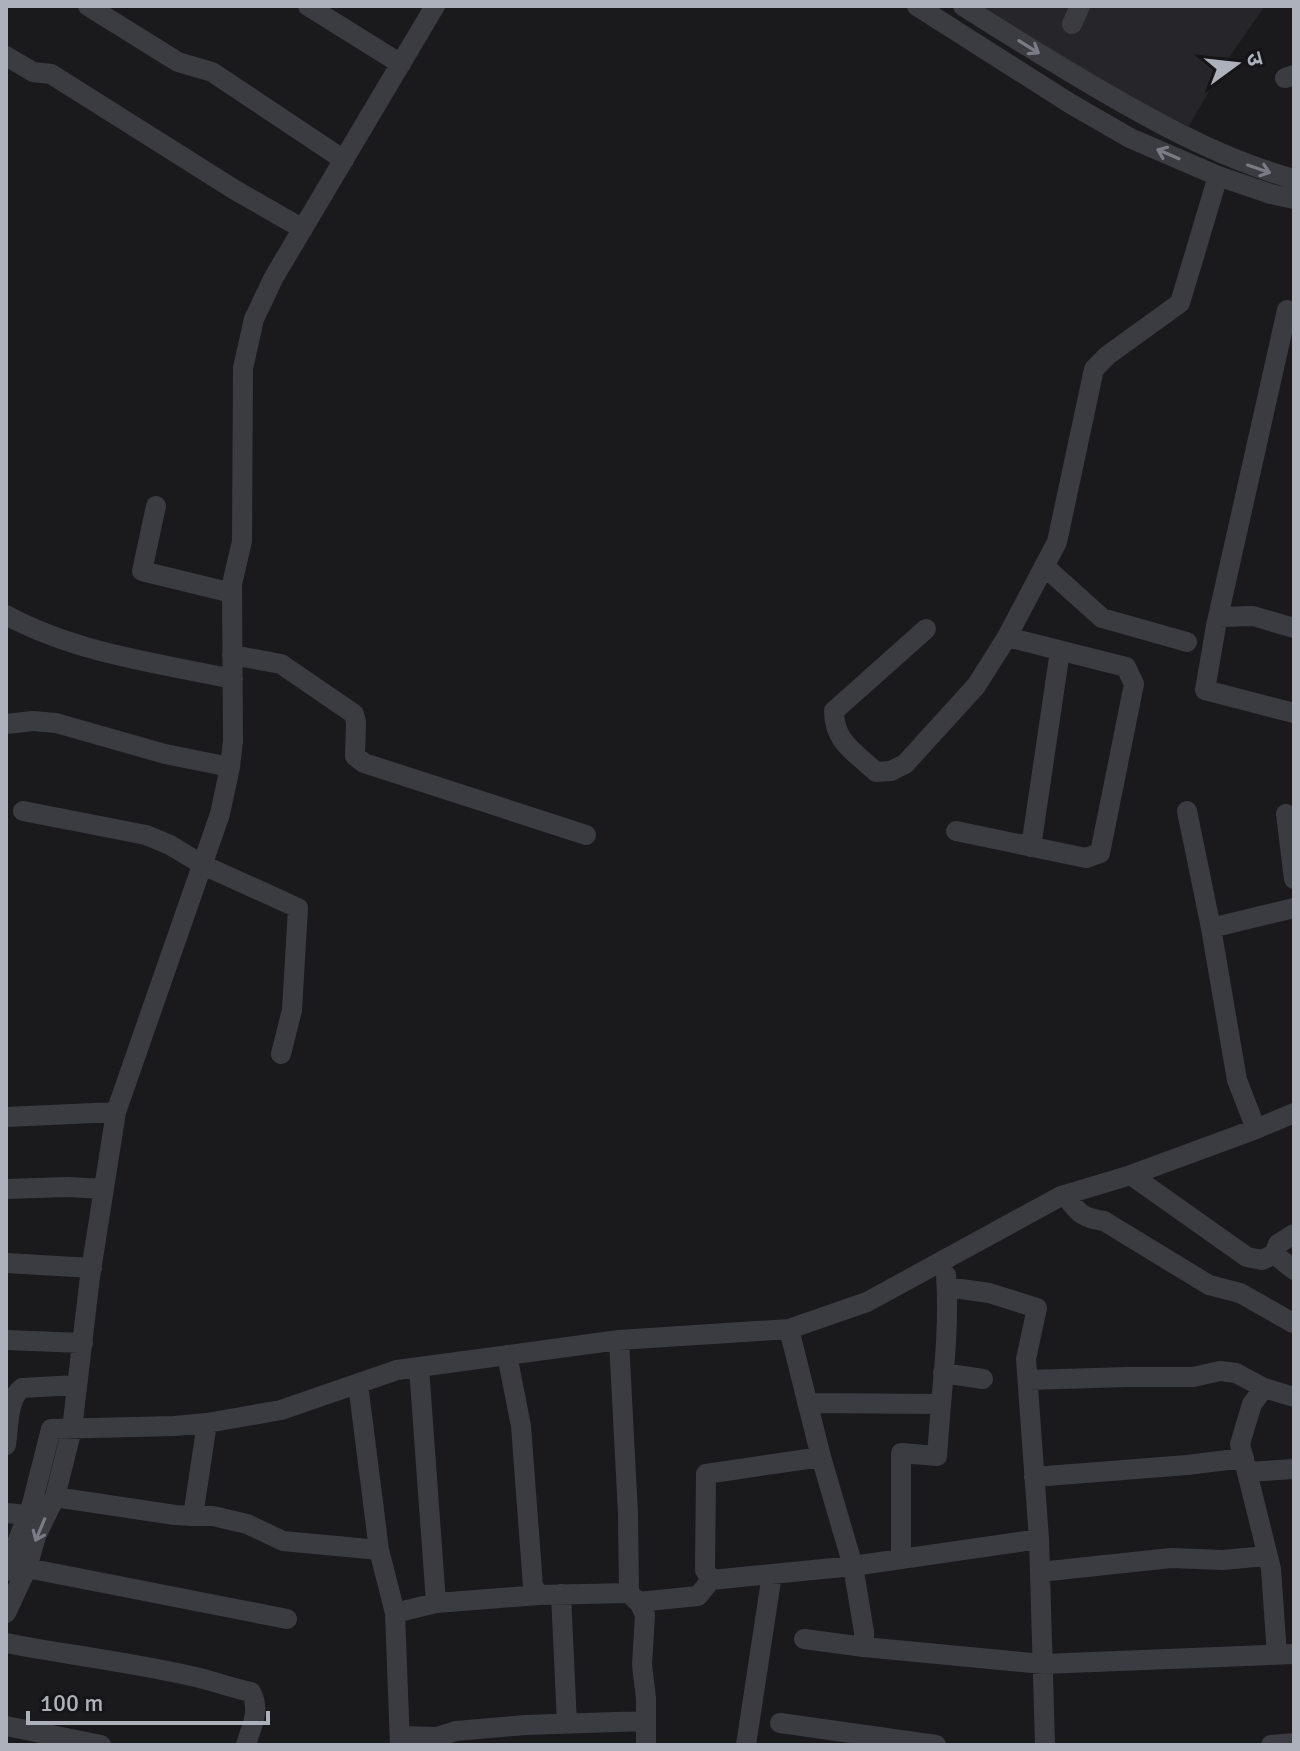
<svg xmlns="http://www.w3.org/2000/svg" width="1300" height="1751" viewBox="0 0 1300 1751" font-family="Signika,'Noto Sans Devanagari',sans-serif">
	<style>
		.built { fill: #26262a }
		.lines { fill: none; stroke-linecap: round; stroke-linejoin: round }
		.minor { stroke: #3b3c42; stroke-width: 20 }
		.oneway { stroke: #7a7c85 }
	</style>
	<rect width="100%" height="100%" fill="#1a1a1d"/>
	<!-- built -->
	<path class="built" d="M974 6H1265L1225 63 1189 126 1109 89Z"/>
	<g class="lines">
		<!-- minor -->
		<path class="minor" d="M88 6 178 62 212 72 344 160
			M308 6 401 64
			M917 6 1071 104 1130 138 1218 176 1271 194 1294 199
			M963 6C1015 39 1067 71 1121 102 1176 133 1232 162 1294 179
			M1072 24 1080 6
			M6 56 33 72 51 74 235 190 303 229
			M1285 78 1294 75
			M1287 310 1216 626 1205 690 1294 713
			M156 506 142 571 232 593
			M1044 566 1102 618 1187 642
			M6 615C76 653 156 663 233 679
			M1218 617 1253 616 1294 628
			M926 629 834 711C834 742 855 752 876 772L891 771 905 764 976 686 1007 637 1057 542 1094 369 1108 355 1180 303 1218 176
			M232 655 281 664 354 714 356 722 355 756 364 763 586 835
			M6 724 33 721 56 723 165 754 230 767
			M23 811 146 835 170 845 203 865 298 908 292 1010 281 1054
			M1187 811 1211 928 1237 1080 1256 1129
			M1286 814 1294 879
			M956 831 1086 858 1100 853 1134 684 1126 667 1007 637
			M1031 847 1060 651
			M1211 928 1294 908
			M6 1117 116 1112
			M1131 1175 1247 1257 1262 1260 1274 1254
			M6 1189 68 1187 104 1189
			M1065 1195C1078 1212 1081 1218 1104 1221L1209 1285 1240 1293 1293 1323
			M1294 1234 1278 1244 1274 1254 1294 1270
			M6 1263 92 1268
			M947 1287 989 1293 1037 1308 1026 1359 1039 1539 1045 1745
			M789 1329 821 1457 853 1566 1039 1539
			M6 1340 83 1343
			M619 1340 628 1514 629 1593 640 1604 645 1615 642 1665 646 1698V1745
			M507 1355 521 1426 533 1586 539 1595 629 1593
			M943 1373 983 1379
			M1028 1380 1127 1377H1193L1220 1371 1236 1373 1264 1388
			M358 1384 379 1550 395 1613
			M807 1403 941 1404C945 1361 949 1318 946 1275
			M6 1445C9 1427 7 1399 22 1388L77 1385
			M821 1457 706 1474 705 1570 711 1580 853 1566 864 1632V1647L1043 1664 1294 1654
			M1248 1472 1294 1469
			M1034 1477 1187 1465 1244 1458
			M55 1497 175 1515 193 1516 207 1423
			M6 1513 27 1515
			M193 1516H213L247 1524 283 1541 379 1550
			M901 1559V1453L937 1456 941 1404
			M27 1568 287 1619
			M6 1571 32 1504 51 1429 175 1426 207 1423 281 1410 397 1370 619 1340 789 1329 867 1302 1061 1196 1131 1175 1256 1129 1294 1113
			M1040 1572 1171 1558 1223 1560 1266 1556
			M561 1594 567 1724
			M638 1602 698 1596 711 1580
			M436 1603 539 1595
			M6 1613 27 1568 36 1536 55 1497 72 1429 90 1277 116 1112 220 814 230 767 233 741 232 584 242 541 243 368 254 319 274 277 435 6
			M804 1639 864 1647
			M6 1643C68 1655 130 1662 191 1676 211 1680 231 1688 251 1692 261 1710 251 1727 246 1745
			M1277 1655 1271 1569 1240 1444 1252 1404 1264 1388 1294 1397
			M780 1723 936 1745
			M6 1726 101 1745
			M400 1736 437 1737 456 1731 525 1725 646 1721
			M400 1745 395 1613 436 1603 419 1367
			M746 1745 772 1574
			M1271 1745 1294 1743"/>
	</g>
	<!-- one-way arrows -->
	<defs><path id="oneway-shaft" d="M-6 0H5M1.5-3L5.5 0L1.5 3" fill="none" stroke-width="1.6" stroke-linecap="round" stroke-linejoin="round" transform="scale(2)"/></defs>
	<g class="oneway">
		<use href="#oneway-shaft" transform="translate(1029 47) rotate(32)"/>
		<use href="#oneway-shaft" transform="translate(1168 154) rotate(-157)"/>
		<use href="#oneway-shaft" transform="translate(1259 169) rotate(19)"/>
		<use href="#oneway-shaft" transform="translate(40 1530) rotate(113)"/>
	</g>
	<!-- border -->
	<rect width="1300" height="1751" fill="none" stroke="#adb1bc" stroke-width="16"/>
	<!-- north arrow -->
	<g transform="translate(1236 64) rotate(75)" stroke="#151518" stroke-width="6" paint-order="stroke">
	<path d="M0-6L14 30L0 20L-14 30Z" fill="#adb1bc"/>
	<text y="-12" font-size="22" font-weight="bold" text-anchor="middle" fill="#adb1bc">उ</text>
	</g>
	<!-- scale -->
	<path d="M28 1711v12h240v-12" fill="none" stroke="#adb1bc" stroke-width="4"/>
	<text x="40" y="1711" font-size="24" fill="#adb1bc" stroke="#151518" stroke-width="6" paint-order="stroke">100 m</text>
</svg>
